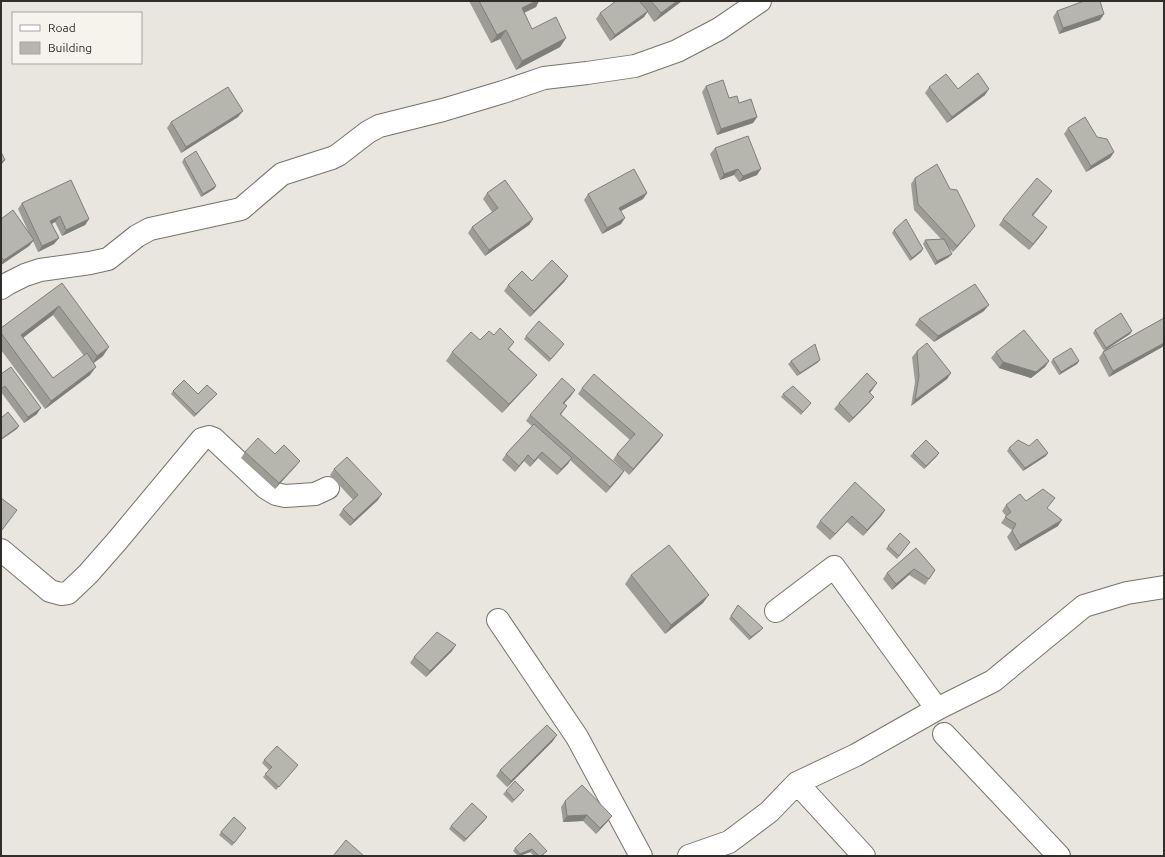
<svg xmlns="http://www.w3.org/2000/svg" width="1165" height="857" viewBox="0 0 1165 857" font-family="Ubuntu,sans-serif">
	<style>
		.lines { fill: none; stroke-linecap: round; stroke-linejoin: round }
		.street-casing { stroke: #76736d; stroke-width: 24 }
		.street { stroke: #fff; stroke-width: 22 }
		.wall { fill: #9d9d96; fill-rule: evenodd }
		.shaded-wall { fill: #7f7f7a }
		.building { fill: #b6b6af; stroke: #7f7f7a }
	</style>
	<rect width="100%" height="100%" fill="#e9e6df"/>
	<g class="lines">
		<defs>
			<path id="street" d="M1 288 7 284 25 275 40 270 90 263 108 259 137 236 150 229 241 209 282 174 332 158 338 155 368 132 379 126 443 110 503 92 544 78 587 73 635 66 677 51 719 29 760 1
				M1 550 50 591 61 594 68 593 88 574 117 541 202 439 209 437 214 439 266 488 276 494 285 496 315 494 328 488
				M776 611 834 567 937 709
				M498 620 577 737 641 856
				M944 734 1059 856
				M797 783 864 856
				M689 856 729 842 769 812 797 783 856 755 937 709 993 681 1084 606 1127 593 1164 587"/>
		</defs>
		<!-- street casing -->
		<use href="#street" class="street-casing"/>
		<!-- street -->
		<use href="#street" class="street"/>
	</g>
	<!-- wall -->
	<path class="wall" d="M469 1H539L536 7 524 13 532 29 566 38 560 47 516 70 500 39 491 43Z
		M639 1H682L654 22 647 12 644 17 610 41 596 19 600 13Z
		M1057 11 1104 14 1100 20 1059 34 1053 17Z
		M706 86 739 103 757 117 753 123 717 135 702 92Z
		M929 87 958 89 985 95 947 123 925 93Z
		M238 117 181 153 167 128 171 122Z
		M1068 128 1097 137 1114 152 1110 158 1086 172 1064 134Z
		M715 148 757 175 739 182 734 175 720 180 710 154Z
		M184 159 216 186 214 189 201 197 182 162Z
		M915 178 971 231 953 252 947 246 949 257 935 265 923 244 925 240 941 239 914 210 911 184Z
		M1052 191 1033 216 1043 233 1029 250 999 225 1003 219Z
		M487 193 533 219 529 225 485 256 468 233 472 227 492 212 483 199Z
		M647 193 643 199 621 211V224L602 234 584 200 588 194Z
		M22 203 89 219 85 225 62 236 55 222 52 224 59 238 54 244 38 252 33 241 29 246 1 265V219L29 233 18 209Z
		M894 230 923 249 921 252 910 261 892 233Z
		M568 276 564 282 530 317 504 291 508 285 532 281Z
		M62 283 103 356 93 363 90 375 45 409 1 350V328ZM53 315 84 356 53 378 23 337Z
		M984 311 934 342 915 325 919 319Z
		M1164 318V346L1109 377 1099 358 1103 352Z
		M1095 330 1132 331 1130 334 1104 351 1093 333Z
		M494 335 514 342 509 349 537 375 530 383 502 413 446 361 452 352 480 340Z
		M526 336 562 347 549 362 524 339Z
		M917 351 951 373 947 379 911 406 915 382 912 357Z
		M996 352 1049 361 1045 367 1031 378 999 368 991 358Z
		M1053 359 1079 361 1077 364 1059 375 1051 362Z
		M820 360 817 363 797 376 788 364 791 361Z
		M1 374 37 414 24 423 1 392Z
		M582 388 663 435 659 441 629 475 613 460 617 454 630 440 578 394Z
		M873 389 870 393 874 397 869 403 849 423 834 409 839 403Z
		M575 390 564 403 567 406 561 415 624 471 620 477 606 493 570 460 557 475 538 458 530 467 524 461 515 472 502 460 506 454 532 426 526 421 530 415Z
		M173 391 198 394 214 397 194 417 171 394Z
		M783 394 811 403 801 415 781 397Z
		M1029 446 1046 456 1023 471 1007 451 1009 448Z
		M245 452 275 454 300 461 295 467 275 489 241 458Z
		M913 453 937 456 924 469 910 456Z
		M334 469 378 500 350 526 339 515 343 509 353 500 330 475Z
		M1026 501 1047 509 1058 526 1015 551 1007 537 1012 530 1001 523 1006 516 1002 511 1006 505Z
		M885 510 881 516 863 536 847 522 830 540 816 527 820 521Z
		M910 542 897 559 886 549 888 546Z
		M916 548 935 570 925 585 909 575 892 590 883 579 887 573Z
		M631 575 703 603 665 634 625 584Z
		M738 605 760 631 749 640 729 619Z
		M452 651 426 677 410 663 414 657Z
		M553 741 507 787 496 776 500 770Z
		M264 760 298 765 276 790 263 777 269 770 262 763Z
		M506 791 522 793 512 803 503 794Z
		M565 801 612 816 608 821 596 834 583 821 563 822 561 807Z
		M485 820 464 842 449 829 451 826Z
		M244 831 232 846 219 835 221 832Z
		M530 833 544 854 542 856H534L530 852 520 856H518L513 851 515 848Z"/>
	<!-- shaded-wall -->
	<path class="shaded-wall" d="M536 1H539L536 7 515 17 522 8Z
		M677 1H682L654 22 661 13Z
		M648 11 644 17 610 41 615 35Z
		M1104 14 1100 20 1059 34 1063 28Z
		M506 30 500 39 491 43 497 35Z
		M566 38 560 47 516 70 522 61Z
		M989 89 985 95 947 123 952 117Z
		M243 111 238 117 181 153 186 147Z
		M757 117 753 123 717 135 721 129Z
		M1114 152 1110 158 1086 172 1091 166Z
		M5 160 1 165V162Z
		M738 169 734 175 720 180 724 174Z
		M761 169 757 175 739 182 743 176Z
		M216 186 214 189 201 197 203 194Z
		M1052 191 1048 197 1028 221 1032 215Z
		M647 193 643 199 615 214 619 208Z
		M60 216 55 222 46 227 50 221Z
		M625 218 621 224 602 234 607 228Z
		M89 219 85 225 62 236 66 230Z
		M533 219 529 225 485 256 489 250Z
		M975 226 971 231 953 252 957 246Z
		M1047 227 1043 233 1029 250 1033 244Z
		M59 238 54 244 38 252 42 246Z
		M34 240 29 246 1 265V264L4 260Z
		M923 249 921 252 910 261 912 258Z
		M952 254 949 257 935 265 937 261Z
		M568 276 564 282 530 317 534 311Z
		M989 305 984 311 934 342 938 336Z
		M59 306 53 315 15 344 21 335Z
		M1132 331 1130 334 1104 351 1106 348Z
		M1164 343V346L1109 377 1113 371Z
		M109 347 103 356 91 365 97 356Z
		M820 360 817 363 797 376 800 373Z
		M1049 361 1045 367 1031 378 999 368 1003 362Z
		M1079 361 1077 364 1059 375 1061 372Z
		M96 367 90 375 45 409 51 401Z
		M951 373 947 379 911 406 915 400Z
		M537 375 530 383 502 413 509 404Z
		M877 383 873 389 865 398 869 392Z
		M575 390 571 396 559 409 563 403Z
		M217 394 194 417 196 414Z
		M874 397 869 403 849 423 853 418Z
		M41 408 37 414 24 423 28 417Z
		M19 426 17 429 1 440V439Z
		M663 435 659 441 629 475 633 469Z
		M542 452 538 458 530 467 534 461Z
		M939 453 937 456 924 469 926 466Z
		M1048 453 1046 456 1023 471 1025 468Z
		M528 455 524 461 515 472 519 466Z
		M572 458 568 464 557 475 561 469Z
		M300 461 295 467 275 489 279 483Z
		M624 471 620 477 606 493 610 487Z
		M382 494 378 500 350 526 354 520Z
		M885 510 881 516 863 536 867 530Z
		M852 516 847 522 830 540 835 534Z
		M1062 520 1058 526 1015 551 1020 545Z
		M914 569 909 575 892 590 896 584Z
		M709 595 703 603 665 634 671 625Z
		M763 628 760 631 749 640 751 637Z
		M456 645 452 651 426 677 430 671Z
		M557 735 553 741 507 787 511 781Z
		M587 815 583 821 563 822 567 816Z
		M612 816 608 821 596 834 600 828Z
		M487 817 485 820 464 842 466 839Z
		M532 849 530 852 519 856 520 854Z"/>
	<!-- building -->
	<path class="building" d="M479 1H536L522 8 532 29 556 17 566 38 522 61 506 30 497 35Z
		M616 1H639L648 11 615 35 600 13Z
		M651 1H677L661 13Z
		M1084 1H1100L1104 14 1063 28 1057 11Z
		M978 73 989 89 952 117 929 87 946 74 958 89Z
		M723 80 729 98 737 96 739 103 751 99 757 117 721 129 706 86Z
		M228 87 243 111 186 147 171 122Z
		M1085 117 1097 137 1107 139 1114 152 1091 166 1068 128Z
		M748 136 761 169 743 176 738 169 724 174 715 148Z
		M196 151 216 186 203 194 184 159Z
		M1 152 5 160 1 162Z
		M937 164 950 189 957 190 975 226 957 246 918 204 915 178Z
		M634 169 647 193 619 208 625 218 607 228 588 194Z
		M1037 178 1052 191 1032 215 1047 227 1033 244 1003 219Z
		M71 180 89 219 66 230 60 216 50 221 59 238 42 246 22 203Z
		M505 180 533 219 489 250 472 227 498 208 487 193Z
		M13 210 34 240 4 260 1 257V219Z
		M906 219 923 249 912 258 894 230Z
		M944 239 952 254 937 261 925 240Z
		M552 260 568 276 534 311 508 285 522 271 532 281Z
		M62 283 109 347 97 356 59 306 21 335 53 378 87 353 96 367 51 401 1 333V328Z
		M975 284 989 305 938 336 919 319Z
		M1121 313 1132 331 1106 348 1095 330Z
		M1164 318V343L1113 371 1103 352Z
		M539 321 564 344 551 359 526 336Z
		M500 328 514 342 508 349 537 375 509 404 452 352 471 332 480 340 489 331 494 335Z
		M1024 330 1049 361 1036 372 1003 362 996 352Z
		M927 343 951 373 915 400 919 376 917 351Z
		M815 344 820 360 800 373 791 361Z
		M1071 348 1079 361 1061 372 1053 359Z
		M11 367 41 408 28 417 5 386 1 389V374Z
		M867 373 877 383 869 392 874 397 853 418 839 403Z
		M594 374 663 435 633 469 617 454 635 434 582 388Z
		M562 378 575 390 563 403 567 406 560 414 624 471 610 487 530 415Z
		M184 380 198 394 207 385 217 394 196 414 173 391Z
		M793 386 811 403 803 412 783 394Z
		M8 412 19 426 1 439V418Z
		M534 424 572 458 561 469 542 452 534 461 528 455 519 466 506 454Z
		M258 438 275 454 284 445 300 461 279 483 245 452Z
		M1037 439 1048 453 1025 468 1009 448 1018 440 1029 446Z
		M926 440 939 453 926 466 913 453Z
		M347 457 382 494 354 520 343 509 358 495 334 469Z
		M855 482 885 510 867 530 852 516 835 534 820 521Z
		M1043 489 1055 498 1047 508 1062 520 1020 545 1012 531 1016 524 1005 517 1011 512 1006 505 1020 494 1026 501Z
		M1 498 17 510 2 530 1 529Z
		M900 533 910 542 899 556 888 546Z
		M669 545 709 595 671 625 631 575Z
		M916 548 935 570 929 579 914 569 896 584 887 573Z
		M738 605 763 628 751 637 731 616Z
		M437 632 456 645 430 671 414 657Z
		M547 725 557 735 511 781 500 770Z
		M277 746 298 765 279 787 265 774 272 767 264 760Z
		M515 781 524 790 514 800 506 791Z
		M582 785 612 816 600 828 587 815 567 816 565 801Z
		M472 803 487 817 466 839 451 826Z
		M234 817 246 828 234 843 221 832Z
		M530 833 547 851 541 856H539L532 849 520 854 515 848Z
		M346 840 364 856H333Z"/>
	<!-- border -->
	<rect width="1165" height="857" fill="none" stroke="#2f2e2b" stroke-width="4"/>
	<!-- legend -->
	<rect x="12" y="12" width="130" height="52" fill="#f6f3ec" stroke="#a6a49f"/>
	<rect x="20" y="25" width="20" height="6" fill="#ffffff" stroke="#a6a49f"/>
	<text x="48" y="32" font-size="12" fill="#2f2e2b">Road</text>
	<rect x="20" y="42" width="20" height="12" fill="#b6b6af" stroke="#a6a49f"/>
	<text x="48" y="52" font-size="12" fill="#2f2e2b">Building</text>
</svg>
